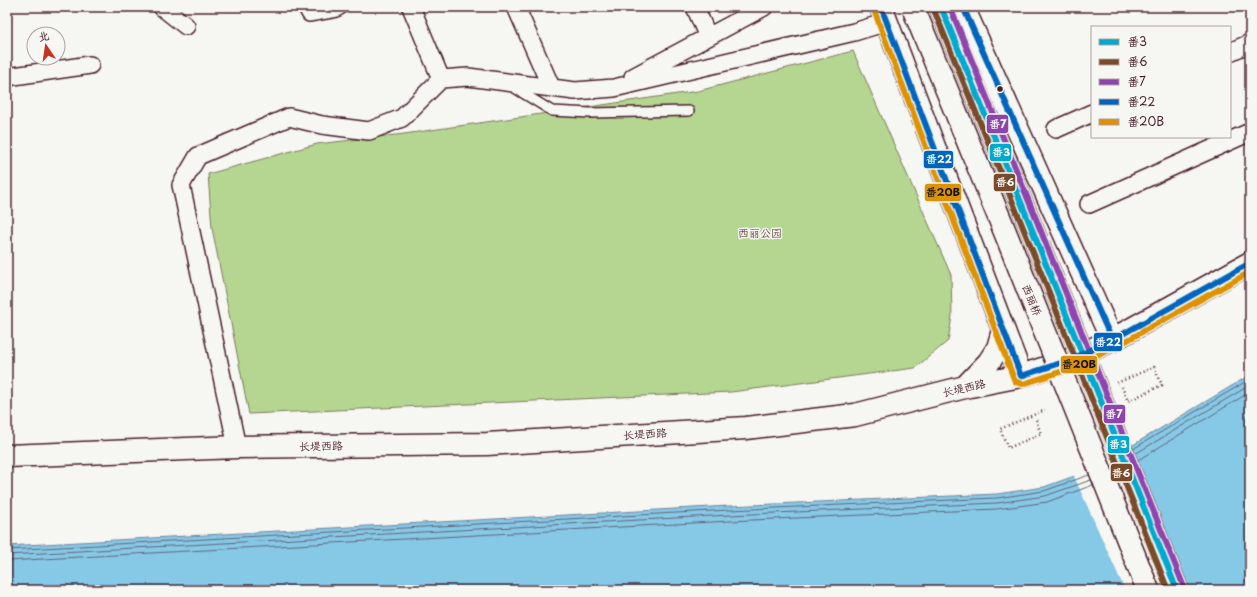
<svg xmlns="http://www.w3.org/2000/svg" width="1257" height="597" viewBox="0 0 1257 597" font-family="'Playpen Sans','LXGW WenKai TC',sans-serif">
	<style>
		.green { fill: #b4d690; stroke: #7f7a5e }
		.water { fill: #86c9e7; stroke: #6e859c }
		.pier { fill: #f6f6f2 }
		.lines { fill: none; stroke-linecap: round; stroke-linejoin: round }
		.shore { stroke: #626376; stroke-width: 1 }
		.lane-casing { stroke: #4a1f2b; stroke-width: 12 }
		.street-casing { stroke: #4a1f2b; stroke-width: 20 }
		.secondary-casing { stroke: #4a1f2b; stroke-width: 25 }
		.path { stroke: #4a1f2b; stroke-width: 2.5; stroke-dasharray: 1 3; stroke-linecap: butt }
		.lane { stroke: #f6f6f2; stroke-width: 9 }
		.street { stroke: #f6f6f2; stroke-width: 17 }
		.secondary { stroke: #f6f6f2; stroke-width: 22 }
		.secondary-bridge-casing { stroke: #4a1f2b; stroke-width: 25; stroke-linecap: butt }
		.secondary-bridge { stroke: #f6f6f2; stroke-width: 22 }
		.bus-1-casing { stroke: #f6f6f2; stroke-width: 9 }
		.bus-2-casing { stroke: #f6f6f2; stroke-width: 9 }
		.bus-3-casing { stroke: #f6f6f2; stroke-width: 9 }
		.bus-4-casing { stroke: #f6f6f2; stroke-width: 9 }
		.bus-5-casing { stroke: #f6f6f2; stroke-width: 9 }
		.bus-1 { stroke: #00a9ce; stroke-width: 6 }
		.bus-2 { stroke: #7a4b2a; stroke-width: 6 }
		.bus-3 { stroke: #8e44ad; stroke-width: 6 }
		.bus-4 { stroke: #0065bd; stroke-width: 6 }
		.bus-5 { stroke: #dd9206; stroke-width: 6 }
		.bus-dot { fill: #4a1f2b; stroke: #f6f6f2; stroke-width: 1.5 }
		.labels { text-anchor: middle; stroke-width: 3; stroke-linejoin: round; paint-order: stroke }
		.park-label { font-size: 11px; fill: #644d44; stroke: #f6f6f2 }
		.street-label { font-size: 11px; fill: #4a1f2b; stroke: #f6f6f2 }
		.line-badge { stroke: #f6f6f2; stroke-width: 1.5 }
		.badge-label { font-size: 11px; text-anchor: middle; font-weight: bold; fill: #fff }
		.pale-badge-label { font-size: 11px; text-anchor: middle; font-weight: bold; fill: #111 }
	</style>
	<rect width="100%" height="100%" fill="#f6f6f2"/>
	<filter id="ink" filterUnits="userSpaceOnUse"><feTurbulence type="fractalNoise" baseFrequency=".025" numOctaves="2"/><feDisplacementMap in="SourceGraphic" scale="8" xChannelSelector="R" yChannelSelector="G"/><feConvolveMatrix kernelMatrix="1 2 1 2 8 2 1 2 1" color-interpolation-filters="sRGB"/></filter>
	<g filter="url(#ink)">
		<!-- green -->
		<path class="green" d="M853 51 951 275 952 316 948 341 915 368 731 392 249 414 212 228 208 174 317 144 404 134 698 91Z"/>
		<!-- water -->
		<path class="water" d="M1250 375V590H7V546L729 506 997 494 1044 487 1091 470Z"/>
		<!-- pier -->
		<path class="pier" d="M1129 445 1185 590H1125L1073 474 1090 468Z"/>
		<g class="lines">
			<!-- shore -->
			<path class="shore" d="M1133 449 1250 379
				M1135 454 1250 385
				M1138 460 1250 392
				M7 550 730 510 997 498 1044 491 1089 475
				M7 555 730 515 997 503 1045 496 1091 480
				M7 561 730 521 997 509 1047 502 1093 485"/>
			<defs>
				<path id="lane" d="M513 87 552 111 590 113 689 111"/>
				<path id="street" d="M162 7 186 26
					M307 7 310 13 333 9 338 7
					M411 7 441 79
					M516 7 551 87
					M695 7 708 37
					M1230 52 1250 43
					M7 77 90 65
					M633 77 764 7
					M1056 129 1092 113
					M1089 204 1250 132
					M237 447 181 185 198 156 289 117 322 125 369 131 402 118 441 79 468 77 575 91 614 88 854 32 887 22"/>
				<path id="secondary" d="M881 7 1021 376
					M963 7 1112 340
					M965 387 989 362 998 348 1003 330
					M7 456 237 447 487 444 746 428 855 415 965 387 1021 376 1067 361 1112 340 1250 263"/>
			</defs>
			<!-- lane casing -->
			<use href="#lane" class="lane-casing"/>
			<!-- street casing -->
			<use href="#street" class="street-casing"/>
			<!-- secondary casing -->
			<use href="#secondary" class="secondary-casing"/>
			<!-- path -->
			<path class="path" d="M1117 383 1154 367 1162 385 1128 401 1122 387
				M1036 420 1041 434 1008 448 1000 429 1045 410"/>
			<!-- lane -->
			<use href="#lane" class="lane"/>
			<!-- street -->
			<use href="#street" class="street"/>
			<!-- secondary -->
			<use href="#secondary" class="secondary"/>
			<defs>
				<path id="secondary-bridge" d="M941 7 1025 212 1177 590
					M914 10 1001 222 1148 590"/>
			</defs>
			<!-- secondary-bridge casing -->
			<use href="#secondary-bridge" class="secondary-bridge-casing"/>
			<!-- secondary-bridge -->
			<use href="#secondary-bridge" class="secondary-bridge"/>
			<defs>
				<path id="bus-1" d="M941 7 1025 212 1177 590"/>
				<path id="bus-2" d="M934 10 1018 215 1168 590"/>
				<path id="bus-3" d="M950 7 1032 209 1184 587"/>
				<path id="bus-4" d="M881 7 1021 376 1067 361 1112 340 1250 263
					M963 7 1112 340"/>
				<path id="bus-5" d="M874 10 1014 379 1016 382 1023 384 1069 369 1115 347 1250 272"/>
			</defs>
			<!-- bus-1 casing -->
			<use href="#bus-1" class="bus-1-casing"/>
			<!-- bus-2 casing -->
			<use href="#bus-2" class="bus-2-casing"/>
			<!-- bus-3 casing -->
			<use href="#bus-3" class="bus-3-casing"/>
			<!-- bus-4 casing -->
			<use href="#bus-4" class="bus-4-casing"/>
			<!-- bus-5 casing -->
			<use href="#bus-5" class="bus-5-casing"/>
			<!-- bus-1 -->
			<use href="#bus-1" class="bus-1"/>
			<!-- bus-2 -->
			<use href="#bus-2" class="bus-2"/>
			<!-- bus-3 -->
			<use href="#bus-3" class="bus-3"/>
			<!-- bus-4 -->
			<use href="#bus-4" class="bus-4"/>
			<!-- bus-5 -->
			<use href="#bus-5" class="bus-5"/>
		</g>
	</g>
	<!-- markers -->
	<circle class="bus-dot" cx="1000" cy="89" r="3.5"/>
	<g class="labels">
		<!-- park labels -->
		<g class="park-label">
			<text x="760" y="237">西丽公园</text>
		</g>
		<!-- street labels -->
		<g class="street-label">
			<text transform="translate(1032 300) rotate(68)" y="4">西丽桥</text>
			<text transform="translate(964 388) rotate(-13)" y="4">长堤西路</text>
			<text transform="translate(645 434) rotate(-4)" y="4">长堤西路</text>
			<text transform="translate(321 446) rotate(-1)" y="4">长堤西路</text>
		</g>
	</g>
	<g class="line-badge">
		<rect x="986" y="114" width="23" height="20" rx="4" fill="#8e44ad"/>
		<rect x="989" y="143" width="23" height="19" rx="4" fill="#00a9ce"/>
		<rect x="923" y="150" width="31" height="19" rx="4" fill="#0065bd"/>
		<rect x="993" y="173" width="23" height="19" rx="4" fill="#7a4b2a"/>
		<rect x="924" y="183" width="38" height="19" rx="4" fill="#dd9206"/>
		<rect x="1093" y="332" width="30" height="20" rx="4" fill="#0065bd"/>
		<rect x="1060" y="355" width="38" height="19" rx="4" fill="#dd9206"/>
		<rect x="1103" y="404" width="23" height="20" rx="4" fill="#8e44ad"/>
		<rect x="1107" y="435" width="23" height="19" rx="4" fill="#00a9ce"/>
		<rect x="1110" y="463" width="23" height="19" rx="4" fill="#7a4b2a"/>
	</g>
	<g class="badge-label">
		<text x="998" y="128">番7</text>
		<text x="1001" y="156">番3</text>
		<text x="939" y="163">番22</text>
		<text x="1005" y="186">番6</text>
		<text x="1108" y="346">番22</text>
		<text x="1114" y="418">番7</text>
		<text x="1118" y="448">番3</text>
		<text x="1121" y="477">番6</text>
	</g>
	<g class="pale-badge-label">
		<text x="943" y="196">番20B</text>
		<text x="1079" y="368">番20B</text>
	</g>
	<!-- margin -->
	<rect width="1257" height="597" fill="none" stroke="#f6f6f2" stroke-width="24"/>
	<rect x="12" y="12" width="1233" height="573" fill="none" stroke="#4a1f2b" stroke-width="1.5" filter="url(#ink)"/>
	<!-- legend -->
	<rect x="1091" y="26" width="140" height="112" fill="#f6f6f2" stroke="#b1a0a2"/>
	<rect x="1099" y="39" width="20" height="6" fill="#00a9ce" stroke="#b1a0a2"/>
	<text x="1127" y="46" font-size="12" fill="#4a1f2b">番3</text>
	<rect x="1099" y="59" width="20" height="6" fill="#7a4b2a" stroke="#b1a0a2"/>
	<text x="1127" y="66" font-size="12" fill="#4a1f2b">番6</text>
	<rect x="1099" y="79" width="20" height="6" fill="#8e44ad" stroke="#b1a0a2"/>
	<text x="1127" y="86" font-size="12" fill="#4a1f2b">番7</text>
	<rect x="1099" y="99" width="20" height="6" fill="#0065bd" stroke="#b1a0a2"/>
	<text x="1127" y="106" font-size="12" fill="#4a1f2b">番22</text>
	<rect x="1099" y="119" width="20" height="6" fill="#dd9206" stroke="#b1a0a2"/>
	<text x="1127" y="126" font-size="12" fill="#4a1f2b">番20B</text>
	<!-- north arrow -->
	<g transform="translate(46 46) rotate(347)"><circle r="19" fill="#f6f6f2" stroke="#b1a0a2"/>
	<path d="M0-3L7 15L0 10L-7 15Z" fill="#c8321e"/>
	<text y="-6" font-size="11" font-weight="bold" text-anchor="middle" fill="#4a1f2b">北</text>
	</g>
</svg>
